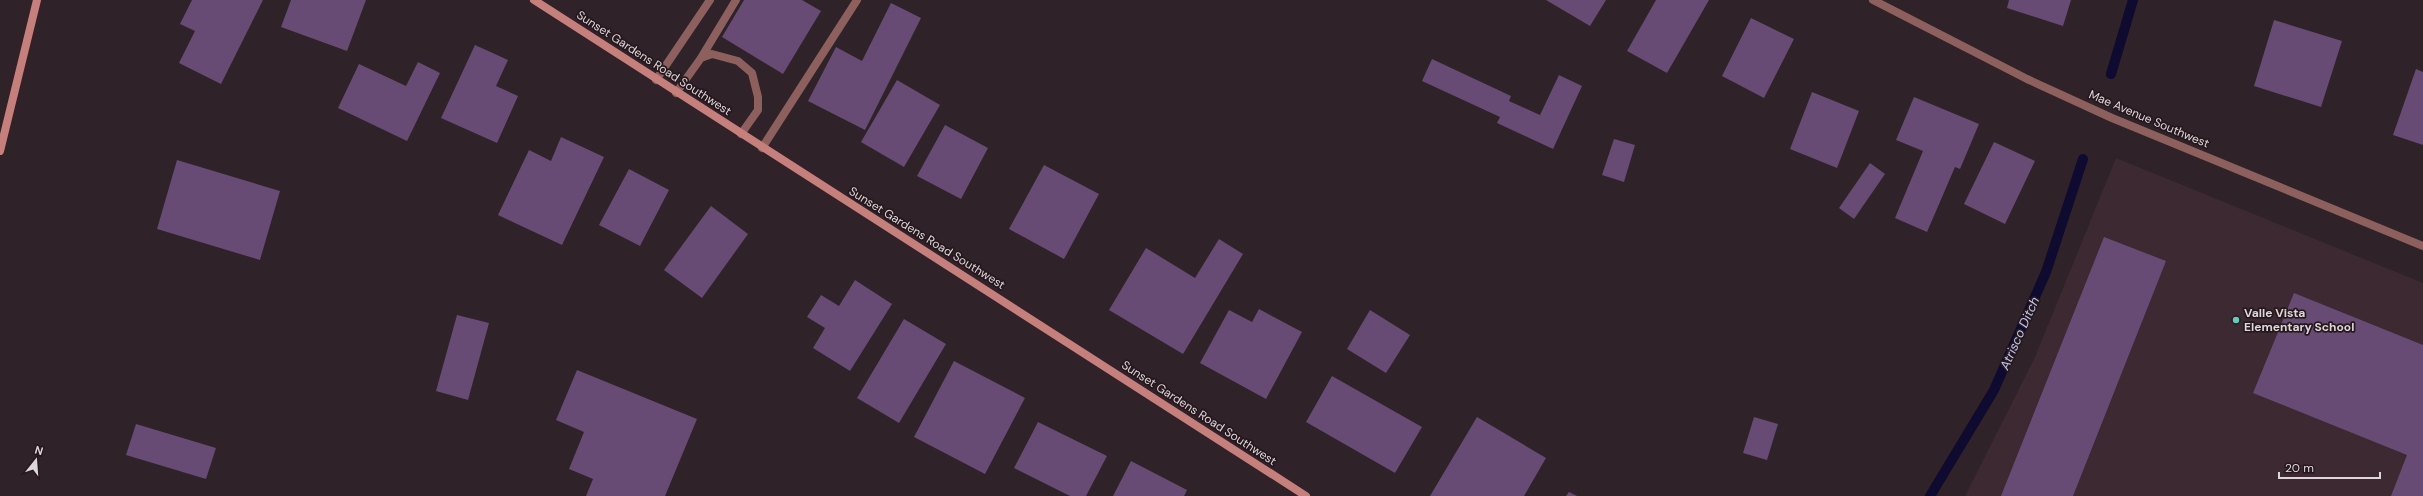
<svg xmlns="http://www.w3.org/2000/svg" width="2423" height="496" viewBox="0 0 2423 496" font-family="'DM Sans',sans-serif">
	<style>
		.built { fill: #3c2932 }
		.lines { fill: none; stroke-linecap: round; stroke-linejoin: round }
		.stream { stroke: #0e0a30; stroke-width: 10 }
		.building { fill: #674b74 }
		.lane { stroke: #8d605d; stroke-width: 8 }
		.street { stroke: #8d605d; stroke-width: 8 }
		.secondary { stroke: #c77f7c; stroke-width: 8 }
		.poi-dot { fill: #5cceba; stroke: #25191e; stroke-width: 1.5 }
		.labels { text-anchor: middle; stroke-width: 3.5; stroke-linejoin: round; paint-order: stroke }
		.street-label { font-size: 12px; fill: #dfd6da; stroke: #25191e }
		.poi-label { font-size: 12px; font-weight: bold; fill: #dfd6da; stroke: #25191e; text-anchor: start }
		.water-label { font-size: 13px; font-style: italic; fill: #c3c6f2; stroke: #25191e }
	</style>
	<rect width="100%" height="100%" fill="#2f2228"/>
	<!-- built -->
	<path class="built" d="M2116 158 2423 283V496H1965L2035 357Z"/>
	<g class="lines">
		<!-- stream -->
		<path class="stream" d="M2111 74 2133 0
			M1930 496 1994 390 2046 272 2083 159"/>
	</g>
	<!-- building -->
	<path class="building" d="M192 0H263L221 84 179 63 195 31 180 24Z
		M291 0H366L347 51 281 27Z
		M744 0H802L821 11 783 74 722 37Z
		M1546 0H1606L1590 26Z
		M1656 0H1709L1667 73 1627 51Z
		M2009 0H2071L2063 26 2007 8Z
		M891 3 921 18 865 130 808 101 836 47 862 61Z
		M1751 18 1794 39 1764 98 1722 76Z
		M2274 20 2342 41 2321 107 2254 86Z
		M475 45 508 60 496 86 518 96 497 143 441 118Z
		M1432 59 1511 96 1509 101 1540 115 1559 75 1582 86 1553 149 1497 123 1500 117 1422 81Z
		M418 62 440 73 407 141 338 108 359 64 406 86Z
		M2416 69 2423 72V145L2393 135Z
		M897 80 940 105 904 167 861 142Z
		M1812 92 1859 111 1837 168 1790 149Z
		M1914 97 1979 124 1960 169 1955 167 1927 232 1895 218 1923 151 1896 140Z
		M945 125 988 148 961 199 917 176Z
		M561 137 604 157 562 245 498 215 529 150 551 161Z
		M1614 139 1635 145 1624 182 1602 175Z
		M1994 142 2035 161 2005 224 1964 204Z
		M177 160 280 191 260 260 157 229Z
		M1870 163 1885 174 1854 219 1839 208Z
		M1044 165 1099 194 1064 259 1009 229Z
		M629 169 669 190 640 246 599 225Z
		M711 206 748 234 702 298 664 270Z
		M2104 237 2166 261 2073 496H2001Z
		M1219 239 1243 254 1183 354 1109 310 1146 248 1195 278Z
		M855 280 892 304 850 371 813 348 825 328 807 317 821 295 839 306Z
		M2294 293 2423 345V496H2391L2407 455 2253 393Z
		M1259 309 1302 332 1266 399 1200 363 1229 310 1252 322Z
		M1370 310 1410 335 1386 373 1347 349Z
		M457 315 489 323 468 400 436 391Z
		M904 319 946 344 899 423 857 398Z
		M954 361 1025 398 985 474 914 437Z
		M577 370 697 419 665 496H586L593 479 569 469 584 432 556 420Z
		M1332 376 1422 427 1395 473 1306 422Z
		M1477 417 1546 458 1524 496H1430Z
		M1754 417 1778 424 1767 460 1743 453Z
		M1038 422 1107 456 1086 496H1070L1014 468Z
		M136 424 216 448 206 479 126 455Z
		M1131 461 1187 490 1184 496H1113Z
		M1569 492 1577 496H1566Z"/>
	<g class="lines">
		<!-- lane -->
		<path class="lane" d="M701 58 736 0
			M656 80 710 0
			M676 93 701 58 712 54 738 61 752 73 758 97V110L741 134
			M762 148 857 0"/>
		<!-- street -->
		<path class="street" d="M1873 0 2027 79 2112 118 2423 246"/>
		<!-- secondary -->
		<path class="secondary" d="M534 0 1306 496
			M0 151 37 0"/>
	</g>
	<!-- markers -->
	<circle class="poi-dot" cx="2236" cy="320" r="4"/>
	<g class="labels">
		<!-- street labels -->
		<g class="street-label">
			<text transform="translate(654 63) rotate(33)" y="4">Sunset Gardens Road Southwest</text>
			<text transform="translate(2149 119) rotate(23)" y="4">Mae Avenue Southwest</text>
			<text transform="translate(927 238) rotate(32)" y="4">Sunset Gardens Road Southwest</text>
			<text transform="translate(1199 413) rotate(33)" y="4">Sunset Gardens Road Southwest</text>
		</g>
		<!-- poi labels -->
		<g class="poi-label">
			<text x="2244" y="317">Valle Vista<tspan x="2244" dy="14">Elementary School</tspan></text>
		</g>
		<!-- water labels -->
		<g class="water-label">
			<text transform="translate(2019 333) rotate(-66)" y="5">Atrisco Ditch</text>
		</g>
	</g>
	<!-- north arrow -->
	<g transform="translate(36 460) rotate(17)" stroke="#25191e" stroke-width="3" paint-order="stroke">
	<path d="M0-3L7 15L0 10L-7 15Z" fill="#dfd6da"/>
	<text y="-6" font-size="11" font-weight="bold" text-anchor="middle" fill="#dfd6da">N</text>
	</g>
	<!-- scale -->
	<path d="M2279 472v6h101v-6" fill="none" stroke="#dfd6da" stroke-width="2"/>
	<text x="2285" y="472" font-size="12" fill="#dfd6da" stroke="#25191e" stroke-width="3" paint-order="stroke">20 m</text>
</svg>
